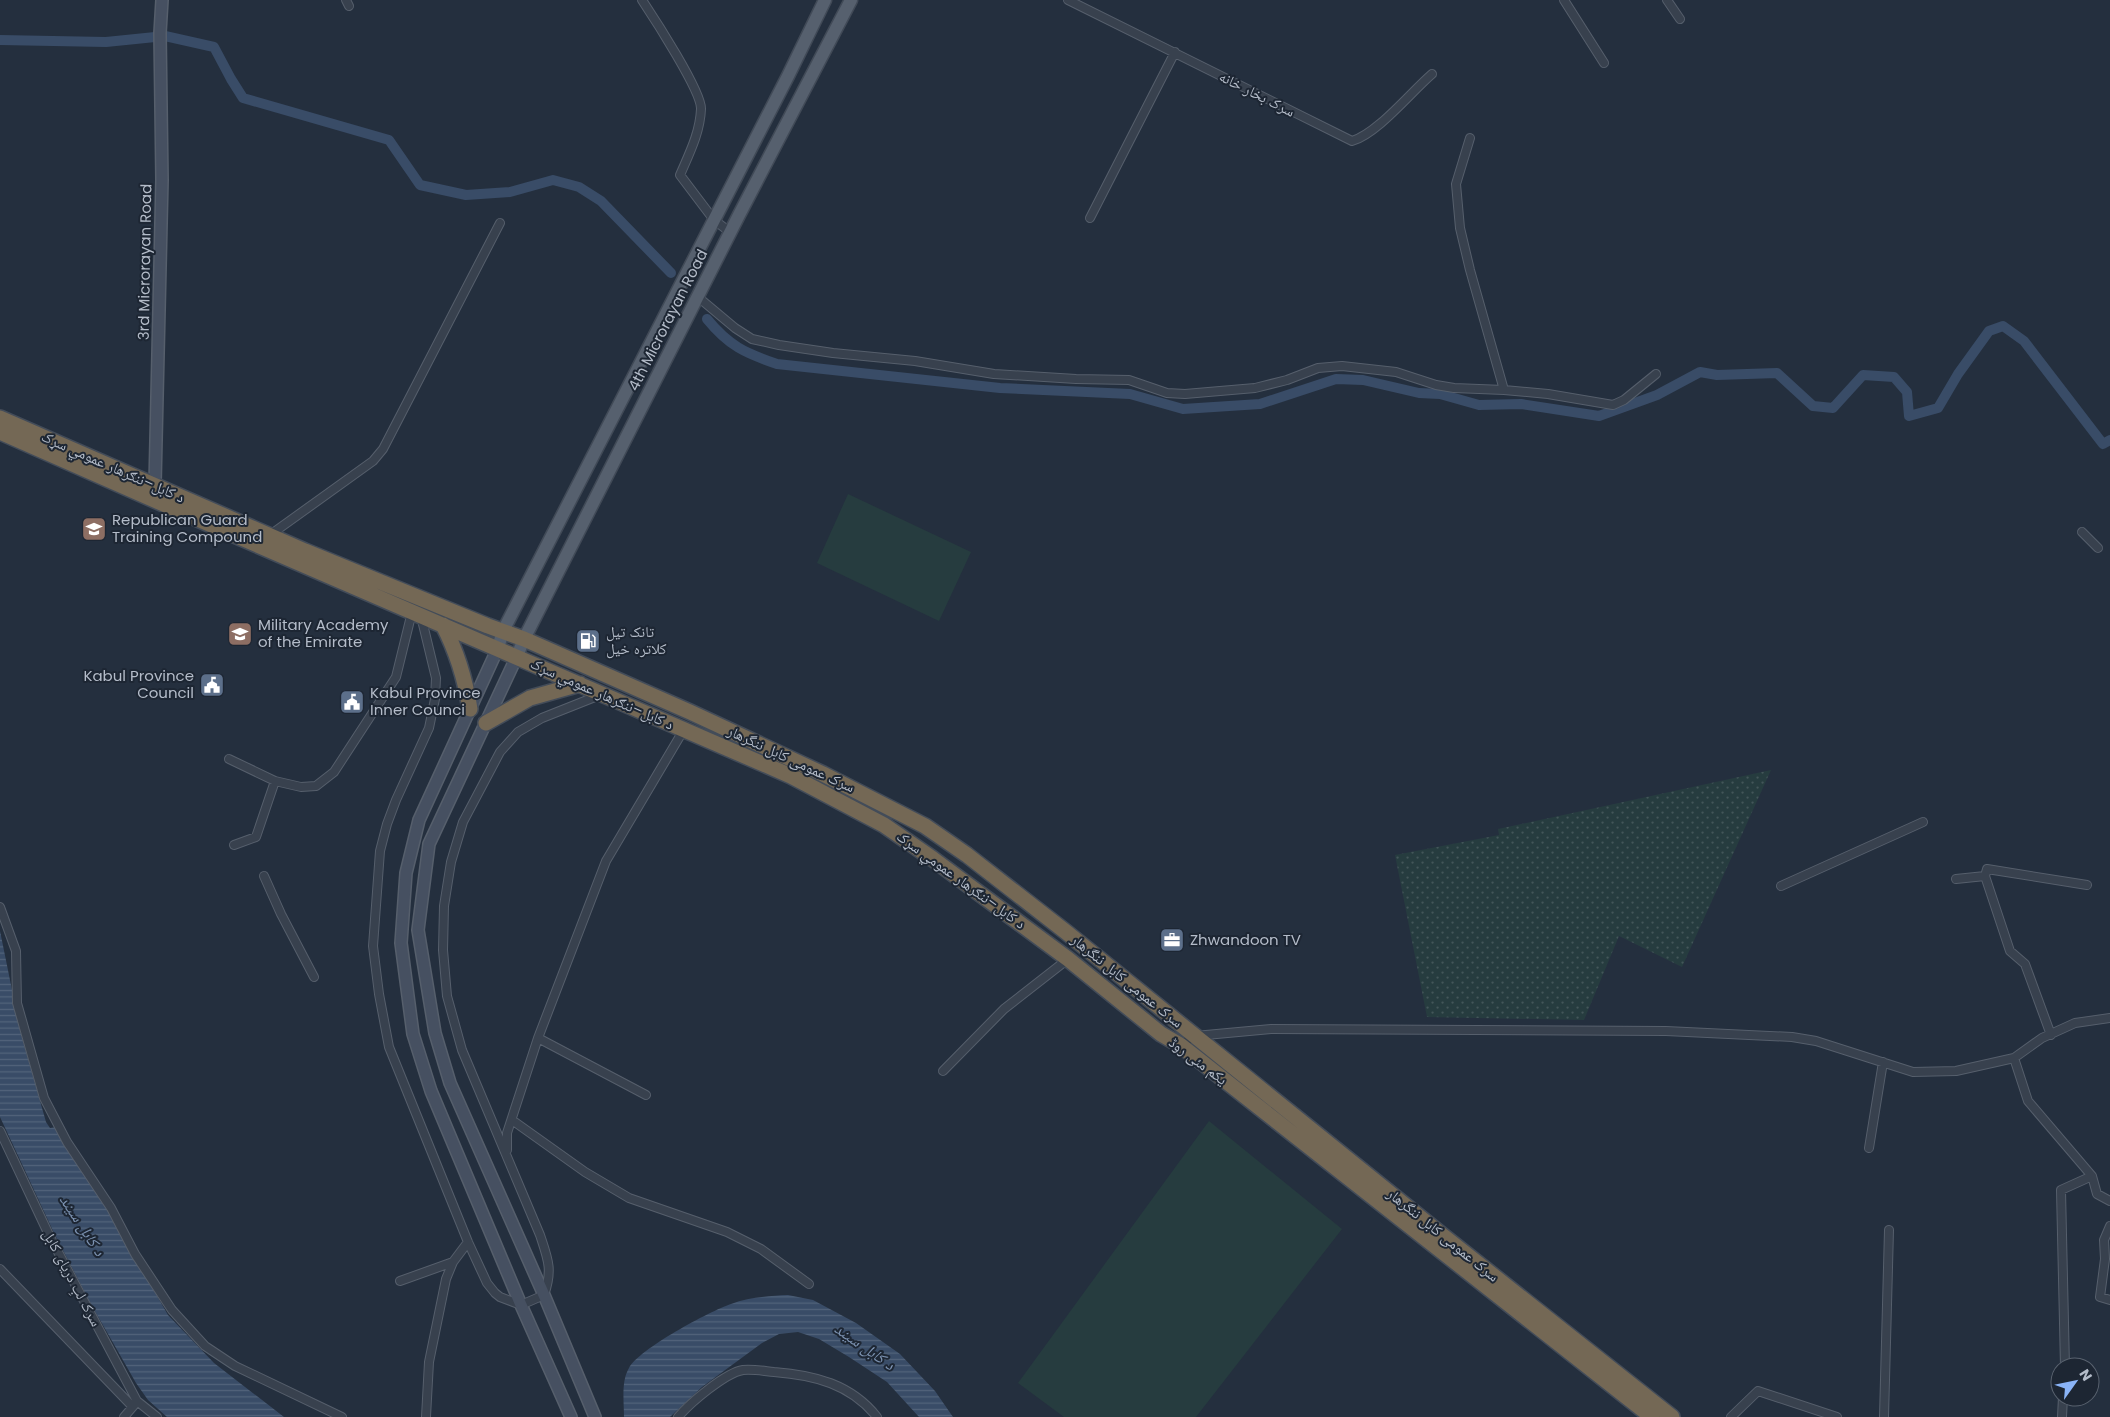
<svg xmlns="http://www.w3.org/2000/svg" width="2110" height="1417" viewBox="0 0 2110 1417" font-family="Poppins,'Noto Naskh Arabic',sans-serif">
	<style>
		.green { fill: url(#green-dots) }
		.pitch { fill: #263c3f }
		.water { fill: url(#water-rules) }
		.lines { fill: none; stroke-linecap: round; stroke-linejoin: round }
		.canal { stroke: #394c67; stroke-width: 10 }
		.street-casing { stroke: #565f6c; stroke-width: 10 }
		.secondary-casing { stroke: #565f6c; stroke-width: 14 }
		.primary-casing { stroke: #414a57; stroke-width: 15 }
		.highway-casing { stroke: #434c59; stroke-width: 18 }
		.street { stroke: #38414e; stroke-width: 8 }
		.secondary { stroke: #465061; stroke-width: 11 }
		.primary { stroke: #56606e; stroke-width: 12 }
		.highway { stroke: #746855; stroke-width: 15 }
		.labels { text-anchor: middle; stroke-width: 4; stroke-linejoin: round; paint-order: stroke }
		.street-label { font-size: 15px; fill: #b4bcc9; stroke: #1d2633 }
		.poi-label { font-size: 15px; fill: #b4bcc9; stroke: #1d2633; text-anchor: start }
		.water-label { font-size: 16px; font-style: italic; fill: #7c92b1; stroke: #1d2633 }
	</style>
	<defs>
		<pattern id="green-dots" width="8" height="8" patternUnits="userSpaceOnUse" patternTransform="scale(1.25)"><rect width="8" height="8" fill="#263c3f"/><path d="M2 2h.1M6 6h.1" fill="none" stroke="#435659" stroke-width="1.8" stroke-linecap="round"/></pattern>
		<pattern id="water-rules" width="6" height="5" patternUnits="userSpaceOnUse" patternTransform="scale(1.25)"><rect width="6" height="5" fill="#394c67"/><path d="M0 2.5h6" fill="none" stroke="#53647b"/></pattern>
	</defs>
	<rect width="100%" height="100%" fill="#242f3e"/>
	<!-- green -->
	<path class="green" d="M1771 770 1682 967 1619 936 1584 1020 1427 1017 1395 855 1499 835 1498 829Z"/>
	<!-- pitch -->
	<path class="pitch" d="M848 494 971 552 939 621 817 563Z
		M1209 1121 1342 1229 1196 1417H1064L1018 1383Z"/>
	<!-- water -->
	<path class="water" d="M0 931 21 1034 46 1122 50 1128 57 1127 105 1205 168 1315 214 1363 284 1417H167L148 1400 136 1383 92 1306 54 1233 0 1117Z
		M788 1295 813 1300 856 1323 900 1354 935 1391 953 1417H919L887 1382 849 1357 819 1339 798 1332 779 1334 762 1343 702 1387 670 1417H624C624 1402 621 1381 629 1368 639 1349 710 1311 731 1304 749 1297 769 1296 788 1295Z"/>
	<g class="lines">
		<!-- canal -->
		<path class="canal" d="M0 40 106 42 165 36 214 47 231 79 243 98 389 140 420 185 466 195 510 192 553 180 579 187 601 201 671 273
			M707 319C729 346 745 353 777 364L1000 388 1130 394 1183 409 1260 404 1336 379 1363 380 1419 393 1440 394 1479 405 1521 404 1599 416 1657 395 1700 372 1717 375 1777 373 1813 406 1833 408 1863 375 1894 377 1907 392 1909 416 1938 408 1958 374 1989 331 2003 326 2024 341 2103 444 2110 440"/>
		<defs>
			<path id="street" d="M346 0 349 6
				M642 0C654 18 702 92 701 109 700 133 689 154 680 175L714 220 730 232
				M1068 0 1352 141C1377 134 1411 92 1432 74
				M1564 0 1604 63
				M1667 0 1680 19
				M1470 138 1456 184 1460 228 1470 270 1504 390
				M1090 218 1175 52
				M698 297 735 328 752 339 779 345 833 353 915 361 994 374 1076 379 1129 380 1167 393 1185 394 1255 388 1287 380 1318 368 1342 366 1396 372 1436 385 1454 388 1504 390 1548 394 1613 405 1624 400 1656 374
				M2082 532 2098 548
				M270 535 373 461 383 449 500 223
				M421 616 436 678 435 699 429 728 396 800 387 824 380 851 373 946 379 994 389 1047 468 1242 487 1283 495 1293 500 1297 521 1305 544 1295C553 1270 548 1259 540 1235L462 1050 447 996 443 950 444 906 451 862 463 822 500 752 518 732 542 718 600 695
				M229 759 275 781 301 787 316 786 334 772 396 677 412 612
				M234 845 256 837 275 781
				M264 876 281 914 314 977
				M1985 876 2010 951 2025 964 2051 1035
				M1956 879 1985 876 1987 869 2087 885
				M1781 886 1923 822
				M0 907 16 951 17 1003 44 1098 67 1142 111 1208 135 1254 172 1310 205 1346 235 1366 342 1417
				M538 1038 646 1095
				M1180 1045 1195 1036 1271 1029 1666 1031 1792 1037 1816 1041 1913 1072 1956 1071 2014 1058 2042 1038 2075 1023 2110 1018
				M2014 1058 2028 1101 2092 1176 2097 1194 2110 1201
				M943 1071 1004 1009 1068 959
				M512 1120 585 1172 629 1198 727 1232 761 1249 809 1284
				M0 1131 49 1235 137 1401 157 1417
				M1869 1148 1883 1062
				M507 1150V1133L538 1038 606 861 683 731
				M2110 1226 2104 1240 2105 1259 2100 1297 2110 1300
				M0 1269 132 1406
				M400 1281 453 1262
				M2065 1367 2061 1190 2092 1176
				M124 1417 136 1403
				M426 1417 429 1362 446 1279 453 1262 468 1242
				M678 1417C690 1403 725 1373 743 1370 753 1369 764 1371 774 1372 814 1375 851 1384 877 1417
				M1731 1417 1758 1391 1837 1417
				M1884 1417 1889 1230
				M2062 1417 2063 1397"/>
			<path id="secondary" d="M155 484 162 180 160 33 162 0
				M498 648 419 820 406 873 401 943 413 1034 431 1091 521 1305 571 1417
				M517 656 429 844 418 930 435 1033 450 1083 544 1295 595 1417"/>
			<path id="primary" d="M498 648 503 631 788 76 825 0
				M517 656 524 639 739 215 851 0"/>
			<path id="highway" d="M0 418 305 551 488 626 524 639 690 712 823 774 925 826 967 855 1066 932 1442 1235 1672 1417
				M0 432 218 528 791 776 884 825 933 859 1068 959 1161 1034 1180 1045 1652 1417
				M443 625C457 652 465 678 470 709
				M486 723 530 698 580 684"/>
		</defs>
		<!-- street casing -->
		<use href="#street" class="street-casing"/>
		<!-- secondary casing -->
		<use href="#secondary" class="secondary-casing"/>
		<!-- primary casing -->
		<use href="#primary" class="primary-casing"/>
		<!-- highway casing -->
		<use href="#highway" class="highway-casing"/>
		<!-- street -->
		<use href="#street" class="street"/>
		<!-- secondary -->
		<use href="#secondary" class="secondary"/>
		<!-- primary -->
		<use href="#primary" class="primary"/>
		<!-- highway -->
		<use href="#highway" class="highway"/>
	</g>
	<!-- icons -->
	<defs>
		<symbol id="university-square" viewBox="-11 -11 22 22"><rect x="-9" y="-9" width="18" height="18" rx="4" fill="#8d6e63" stroke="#1d2633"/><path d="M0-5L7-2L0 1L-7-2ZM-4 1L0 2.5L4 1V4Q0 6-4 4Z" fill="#fff"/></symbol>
		<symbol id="fuel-square" viewBox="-11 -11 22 22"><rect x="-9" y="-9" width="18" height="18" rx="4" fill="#5c6f8a" stroke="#1d2633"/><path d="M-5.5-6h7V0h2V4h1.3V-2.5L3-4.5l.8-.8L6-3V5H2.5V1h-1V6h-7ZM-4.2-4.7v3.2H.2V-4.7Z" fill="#fff"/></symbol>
		<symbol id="civic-square" viewBox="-11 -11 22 22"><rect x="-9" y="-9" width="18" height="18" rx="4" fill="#5c6f8a" stroke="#1d2633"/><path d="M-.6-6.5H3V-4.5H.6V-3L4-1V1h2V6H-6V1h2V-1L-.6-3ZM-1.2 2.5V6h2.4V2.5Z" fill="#fff"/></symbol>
		<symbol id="office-square" viewBox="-11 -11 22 22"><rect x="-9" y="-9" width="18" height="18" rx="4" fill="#5c6f8a" stroke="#1d2633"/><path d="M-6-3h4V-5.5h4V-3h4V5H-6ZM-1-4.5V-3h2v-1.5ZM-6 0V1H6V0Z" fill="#fff"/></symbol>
	</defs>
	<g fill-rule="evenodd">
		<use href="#university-square" x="80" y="515" width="28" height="28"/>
		<use href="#university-square" x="226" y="620" width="28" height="28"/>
		<use href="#fuel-square" x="574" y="627" width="28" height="28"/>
		<use href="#civic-square" x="198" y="671" width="28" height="28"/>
		<use href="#civic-square" x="338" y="688" width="28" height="28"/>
		<use href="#office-square" x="1158" y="926" width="28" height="28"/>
	</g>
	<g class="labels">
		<!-- street labels -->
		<g class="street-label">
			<text transform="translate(1257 94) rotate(27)" y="5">سرک بخار خانه</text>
			<text transform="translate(145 262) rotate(-89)" y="5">3rd Microrayan Road</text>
			<text transform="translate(668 320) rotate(-63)" y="5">4th Microrayan Road</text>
			<text transform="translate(113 467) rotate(24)" y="5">د کابل–ننګرهار عمومي سړک</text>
			<text transform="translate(602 694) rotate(24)" y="5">د کابل–ننګرهار عمومي سړک</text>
			<text transform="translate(791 759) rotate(25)" y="5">سرک عمومی کابل ننگرهار</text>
			<text transform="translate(961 880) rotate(36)" y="5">د کابل–ننګرهار عمومي سړک</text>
			<text transform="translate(1127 981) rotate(39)" y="5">سرک عمومی کابل ننگرهار</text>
			<text transform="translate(1198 1061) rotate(37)" y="5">یکم مئی روڈ</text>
			<text transform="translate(1443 1235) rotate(39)" y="5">سرک عمومی کابل ننگرهار</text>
			<text transform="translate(72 1278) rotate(62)" y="5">سرک لبِ دریای کابل</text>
		</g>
		<!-- poi labels -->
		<g class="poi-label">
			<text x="112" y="525">Republican Guard<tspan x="112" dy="17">Training Compound</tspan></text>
			<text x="258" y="630">Military Academy<tspan x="258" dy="17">of the Emirate</tspan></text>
			<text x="606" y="637">تانک تیل<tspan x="606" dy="17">کلاتره خیل</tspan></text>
			<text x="194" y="681" text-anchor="end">Kabul Province<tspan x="194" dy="17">Council</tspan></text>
			<text x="370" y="698">Kabul Province<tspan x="370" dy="17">Inner Counci</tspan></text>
			<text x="1190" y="945">Zhwandoon TV</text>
		</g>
		<!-- water labels -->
		<g class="water-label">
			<text transform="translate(83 1225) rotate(57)" y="6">د کابل سيند</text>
			<text transform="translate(865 1346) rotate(35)" y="6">د کابل سيند</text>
		</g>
	</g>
	<!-- north arrow -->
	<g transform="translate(2075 1382) rotate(57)"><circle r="24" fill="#1d2633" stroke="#59626f"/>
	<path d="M0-4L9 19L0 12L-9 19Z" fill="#8ab4f8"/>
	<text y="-8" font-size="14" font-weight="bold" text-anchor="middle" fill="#b4bcc9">N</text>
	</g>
</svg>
